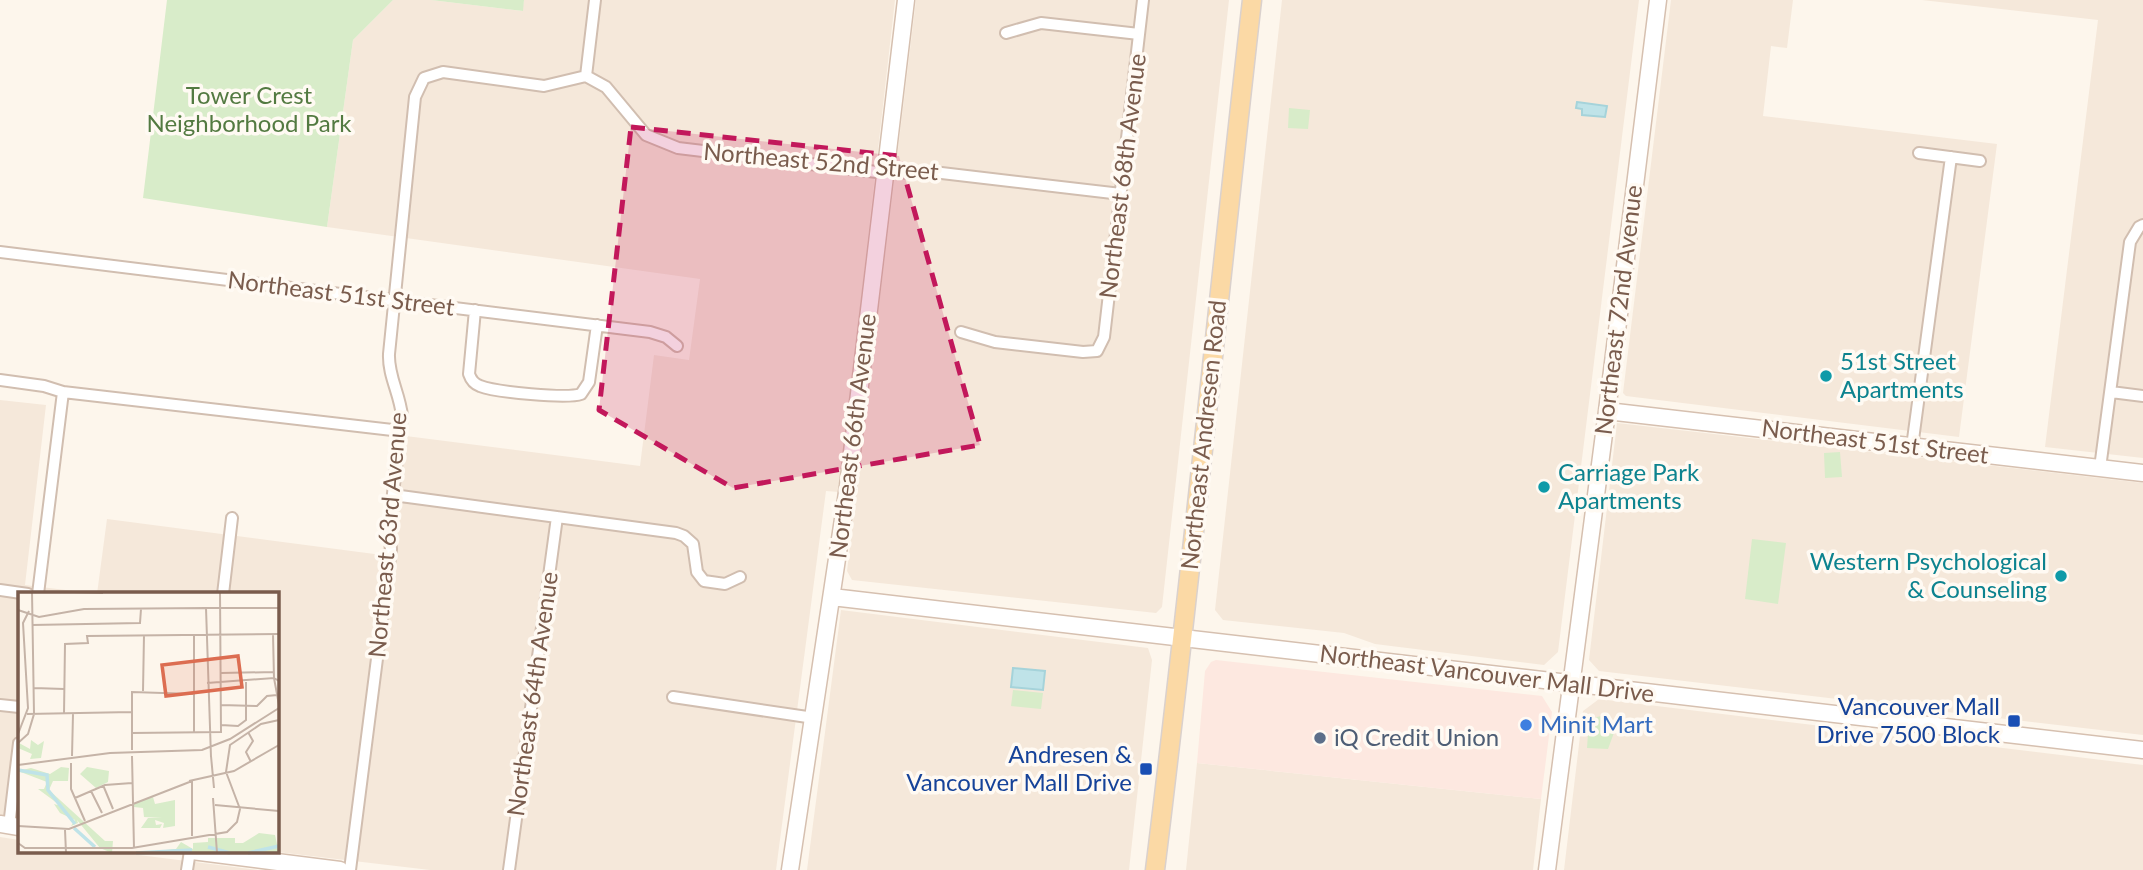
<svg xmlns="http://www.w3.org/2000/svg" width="2143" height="870" viewBox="0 0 2143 870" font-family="Lato,sans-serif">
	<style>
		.residential { fill: #f5e8da }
		.commercial { fill: #fde8e0 }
		.green { fill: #d8ecc9 }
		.water { fill: #bfe3e8; stroke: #a5d3da; stroke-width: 2 }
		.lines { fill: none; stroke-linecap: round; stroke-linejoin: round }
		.street-casing { stroke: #d1beb0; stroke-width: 14 }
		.secondary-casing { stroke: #d6c0b0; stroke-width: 19 }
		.primary-casing { stroke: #dad1cd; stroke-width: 21 }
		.street { stroke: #fff; stroke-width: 10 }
		.secondary { stroke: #fff; stroke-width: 16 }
		.primary { stroke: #fbd9a5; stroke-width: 18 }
		.marked { fill: #c2185b; fill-opacity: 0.2; stroke: #c2185b; stroke-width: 5; stroke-dasharray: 14 9; stroke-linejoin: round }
		.culture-dot { fill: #0f9aa8; stroke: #fffaf3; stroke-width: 2.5 }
		.transit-dot { fill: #1a4fb4; stroke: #fffaf3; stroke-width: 2.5 }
		.shop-dot { fill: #3f7fe0; stroke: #fffaf3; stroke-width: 2.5 }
		.service-dot { fill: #5c6f8a; stroke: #fffaf3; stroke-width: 2.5 }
		.labels { text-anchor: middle; stroke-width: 7; stroke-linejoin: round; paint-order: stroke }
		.park-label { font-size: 24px; fill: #537a41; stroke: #fffaf3 }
		.street-label { font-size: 24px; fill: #7a5c4d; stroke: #fffaf3 }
		.culture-label { font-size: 24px; fill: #0d838f; stroke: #fffaf3; text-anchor: start }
		.transit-label { font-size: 24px; fill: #164399; stroke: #fffaf3; text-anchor: end }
		.shop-label { font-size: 24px; fill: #366cbe; stroke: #fffaf3; text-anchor: start }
		.service-label { font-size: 24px; fill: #4e5e75; stroke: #fffaf3; text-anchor: start }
		.inset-river { fill: none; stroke: #bfe3e8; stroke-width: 3.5 }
		.inset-road { fill: none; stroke: #c5b3a7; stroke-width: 2 }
		.view { fill: #dc6d51; fill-opacity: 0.15; stroke: #dc6d51; stroke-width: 3.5 }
		.inset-edge { fill: none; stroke: #7a5c4d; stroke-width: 3.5 }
	</style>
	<rect width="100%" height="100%" fill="#fdf6ec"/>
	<!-- residential -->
	<path class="residential" d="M393 0H431L522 11 524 0H895L839 492 826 491 776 870H430L269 851H276V594H97L107 519 382 555 398 435 640 466 654 355 689 360 700 279 327 227 353 40Z
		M916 0H1229L1162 607 1156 613 852 580 847 571Z
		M1282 0H1639L1558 652 1544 665 1375 644 1344 633 1223 620 1215 610Z
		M1671 0H1793L1787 48 1771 46 1763 116 1997 144 1959 437 1626 396 1623 393Z
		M1922 0H2143V458L2045 447 2098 20Z
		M0 400 46 405 25 585 90 593 19 594V820L0 818Z
		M1617 423 2143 483V735L1599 671 1589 660Z
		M841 610 1148 648 1152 660 1129 870H807Z
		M1599 699 2143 765V870H1564L1583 711Z
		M1197 763 1541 799 1533 870H1186Z
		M0 837 19 840V851H107L258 870H0Z"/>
	<!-- commercial -->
	<path class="commercial" d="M1216 660 1542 696 1552 712 1541 799 1197 763 1205 671 1211 662Z"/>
	<!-- green -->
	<path class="green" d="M167 0H393L353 40 327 227 143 198Z
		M431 0H524L523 11Z
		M1289 108 1310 110 1308 129 1288 128Z
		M1840 452 1842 477 1825 478 1824 453Z
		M1752 539 1786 543 1778 604 1745 599Z
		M1013 690 1043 693 1041 709 1011 706Z
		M1609 714 1615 730 1608 749 1587 748 1589 719Z"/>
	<!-- water -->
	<path class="water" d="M1577 102 1607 106 1605 117 1582 115V109L1576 108Z
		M1013 668 1045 671 1043 690 1011 687Z"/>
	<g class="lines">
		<defs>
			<path id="street" d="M1006 33 1041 23 1139 34
				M586 76 595 0
				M1919 153 1980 161
				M0 252 650 332 666 337 677 346
				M475 310 469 374C471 380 474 384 480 386 495 392 567 399 581 394L589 382 597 325
				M961 332 995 342 1083 352 1097 351 1104 337 1143 0
				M0 380 44 386 63 392 401 431
				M2111 392 2143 396
				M1912 447 1951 157
				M2100 468 2130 242 2139 227 2143 225
				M393 495 676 533 684 536 693 544 697 572 704 581 725 584 740 577
				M0 590 28 594
				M38 594 63 392
				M223 594 232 518
				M673 697 814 718
				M0 705 19 707
				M9 826 19 743
				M187 870 190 851
				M350 870 391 549 389 528 402 416C400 394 388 376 389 354L415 97 424 78 443 72 544 86 586 76 606 87 646 135 678 148 885 173 933 172 1121 194
				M509 870 557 517"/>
			<path id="secondary" d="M1607 411 2143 473
				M832 597 2143 750
				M0 824 19 827
				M192 851 340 870
				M790 870 848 486 906 0
				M1547 870 1607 411 1658 0"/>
			<path id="primary" d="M1155 870C1191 580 1219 290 1252 0"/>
		</defs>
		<!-- street casing -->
		<use href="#street" class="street-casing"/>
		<!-- secondary casing -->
		<use href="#secondary" class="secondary-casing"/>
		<!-- primary casing -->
		<use href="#primary" class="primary-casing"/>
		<!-- street -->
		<use href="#street" class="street"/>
		<!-- secondary -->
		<use href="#secondary" class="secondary"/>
		<!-- primary -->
		<use href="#primary" class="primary"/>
	</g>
	<!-- marked area -->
	<path class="marked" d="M631 127 899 156 980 445 733 488 599 410Z"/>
	<!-- markers -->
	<g class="culture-dot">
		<circle cx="1826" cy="376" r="7"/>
		<circle cx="1544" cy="487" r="7"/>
		<circle cx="2061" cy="576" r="7"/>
	</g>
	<g class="transit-dot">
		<rect x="2007" y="714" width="14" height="14" rx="3.5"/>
		<rect x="1139" y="762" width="14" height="14" rx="3.5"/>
	</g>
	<circle class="shop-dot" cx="1526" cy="725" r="7"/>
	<circle class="service-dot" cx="1320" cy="738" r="7"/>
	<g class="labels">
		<!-- park labels -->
		<g class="park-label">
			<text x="249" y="104">Tower Crest<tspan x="249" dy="28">Neighborhood Park</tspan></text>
		</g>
		<!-- street labels -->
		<g class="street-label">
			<text transform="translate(821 162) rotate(5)" y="8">Northeast 52nd Street</text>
			<text transform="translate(1123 176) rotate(-83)" y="8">Northeast 68th Avenue</text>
			<text transform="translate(341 294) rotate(7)" y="8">Northeast 51st Street</text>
			<text transform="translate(1619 310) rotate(-83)" y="8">Northeast 72nd Avenue</text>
			<text transform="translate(1204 435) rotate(-84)" y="8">Northeast Andresen Road</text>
			<text transform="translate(853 436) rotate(-83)" y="8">Northeast 66th Avenue</text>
			<text transform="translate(1875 442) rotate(7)" y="8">Northeast 51st Street</text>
			<text transform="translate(388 535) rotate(-85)" y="8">Northeast 63rd Avenue</text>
			<text transform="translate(1487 674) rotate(7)" y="8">Northeast Vancouver Mall Drive</text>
			<text transform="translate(533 694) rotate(-82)" y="8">Northeast 64th Avenue</text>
		</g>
		<!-- culture labels -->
		<g class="culture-label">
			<text x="1840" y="370">51st Street<tspan x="1840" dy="28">Apartments</tspan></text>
			<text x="1558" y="481">Carriage Park<tspan x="1558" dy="28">Apartments</tspan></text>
			<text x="2047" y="570" text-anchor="end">Western Psychological<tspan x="2047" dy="28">&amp; Counseling</tspan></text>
		</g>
		<!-- transit labels -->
		<g class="transit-label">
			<text x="2000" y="715">Vancouver Mall<tspan x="2000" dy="28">Drive 7500 Block</tspan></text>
			<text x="1132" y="763">Andresen &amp;<tspan x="1132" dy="28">Vancouver Mall Drive</tspan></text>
		</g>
		<!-- shop labels -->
		<g class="shop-label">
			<text x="1540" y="733">Minit Mart</text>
		</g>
		<!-- service labels -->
		<g class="service-label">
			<text x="1334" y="746">iQ Credit Union</text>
		</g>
	</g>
	<!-- overview -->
	<g transform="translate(18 592)">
		<rect width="261" height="261" fill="#fdf6ec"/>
		<path d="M13 148 20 153 26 149 23 166 12 167 14 162 0 156 1 151 12 157ZM43 175 51 176 50 189H35L31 198 87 249H95L94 261 82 256 59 228 60 231 53 234 57 228 42 221 36 212 43 214 20 197H26L29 190 0 179 13 176 32 182ZM69 175 91 179 90 190 78 196 62 182ZM135 205 137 212 157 208V234L145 236 146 231 137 228 138 233 144 232 142 236H123L130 226H144L126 225 125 216 116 215V211ZM241 241 257 243 261 261H118L158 257 163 250 175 257V251L190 250V246H217V251H225Z" fill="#d8ecc9"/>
		<path class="inset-river" d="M0 178 29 183 30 198 57 232M56 236 77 255M190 255 212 261M118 261 174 258M230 261 261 254"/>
		<path class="inset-road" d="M56 0 85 1M188 16H261M188 16 193 165M0 18 21 25 66 17 188 16M14 33 122 31 123 17M255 42 256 86 261 89M203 81 256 80M189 91 256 86 261 113M16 96 46 97M125 99 126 43M203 113 239 114 249 104 259 103M9 122 114 120M46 122 47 52 70 51 69 44 261 42M203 133 220 134 228 128V90M230 140 235 149 228 160 233 170M114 141 203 140 202 0M176 141V43M0 142 10 116 5 31 11 19M0 151 10 142 16 122 14 0M114 158V100L176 102M54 164 55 122M114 164 116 256M193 164 196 196M53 171V197L67 229M0 173 92 161 184 158 212 147 261 116M171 189 216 179 261 153M174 189V244M85 193 95 217M73 199 84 221M57 206 87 193 114 191M195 206 199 261M197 213 261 219M0 234 51 237 174 189M47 238 48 261M0 251 7 256H114L209 240 219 230 222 217 208 180 212 153 243 132 261 128"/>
		<path class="view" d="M220 64 224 95 148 104 144 73Z"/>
		<rect width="261" height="261" class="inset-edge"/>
	</g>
</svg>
